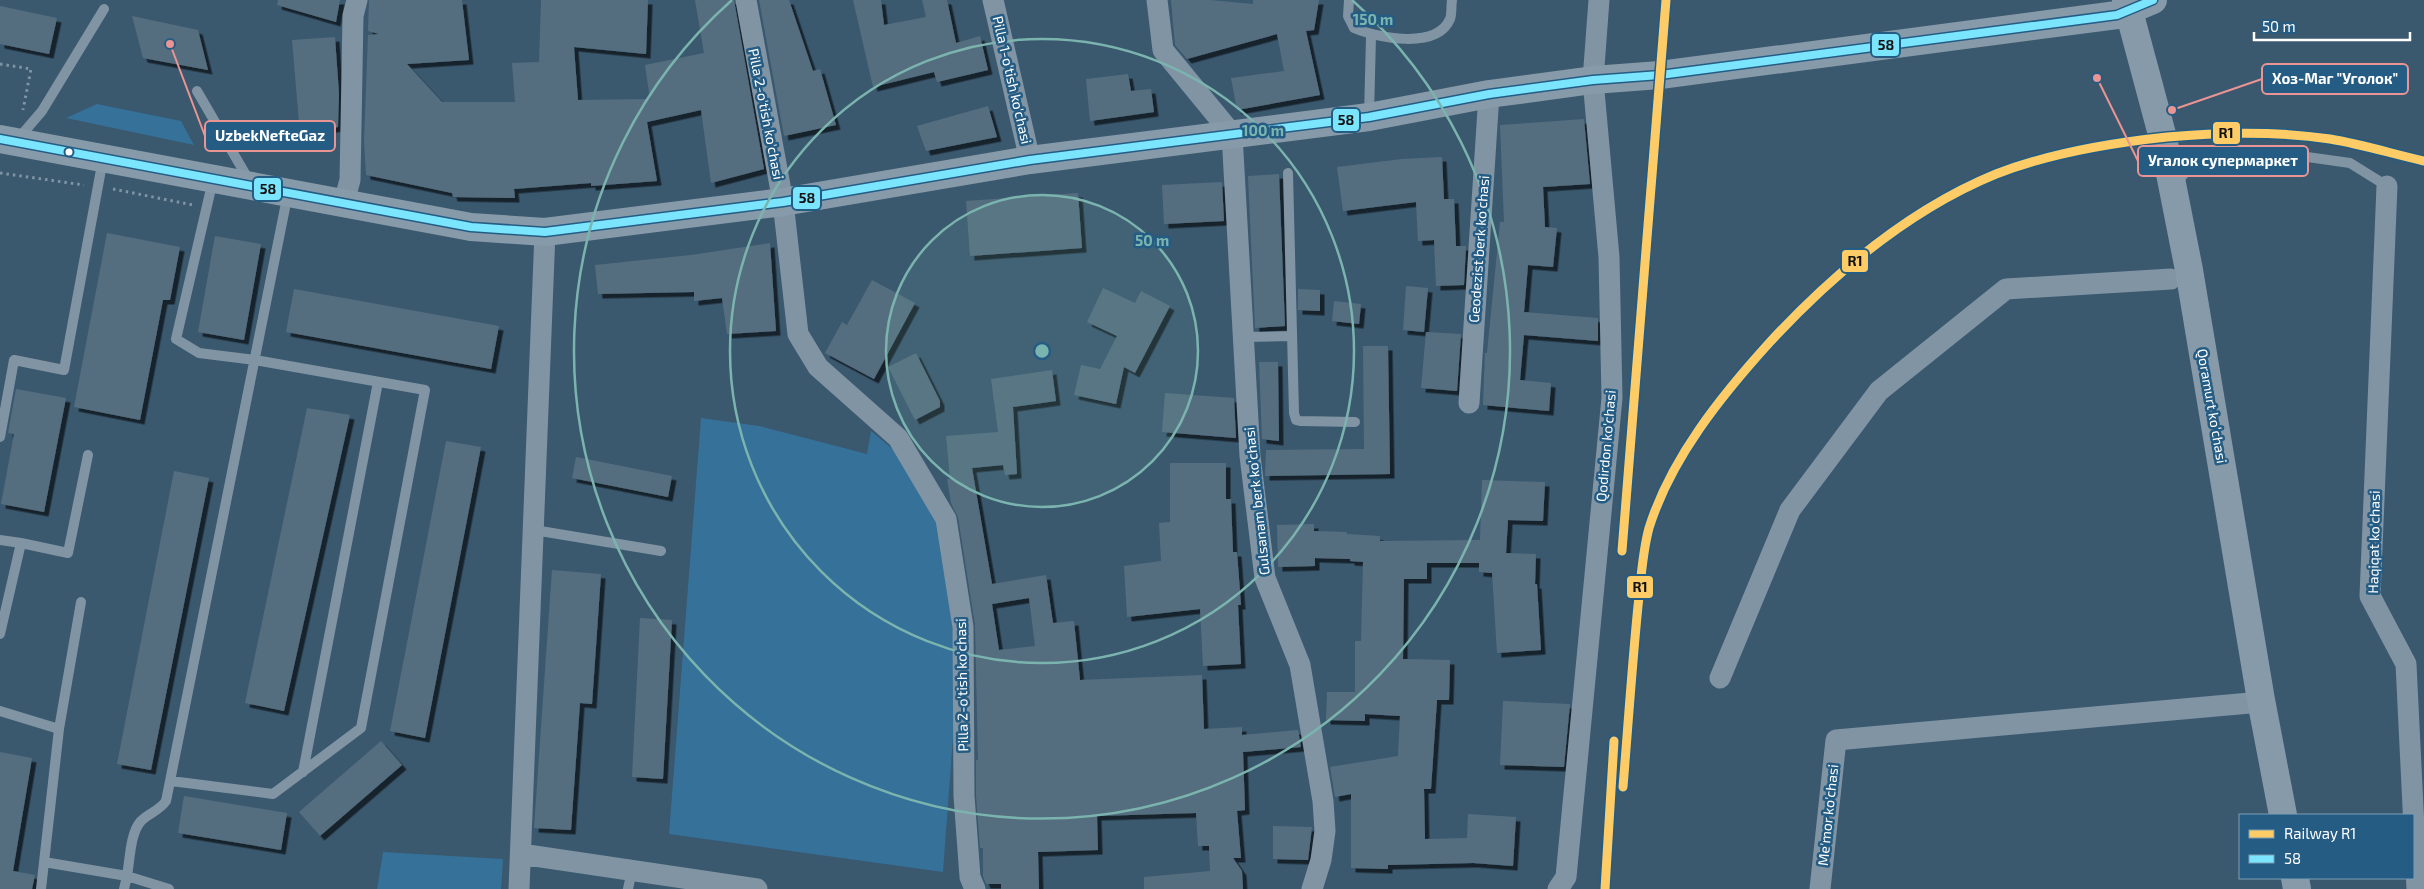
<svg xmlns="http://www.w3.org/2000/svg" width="2424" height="889" viewBox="0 0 2424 889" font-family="'Exo 2',sans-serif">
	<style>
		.green { fill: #357199 }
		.building { fill: #556e7f; fill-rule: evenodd; filter: url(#shadow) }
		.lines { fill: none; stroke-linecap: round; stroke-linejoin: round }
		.path { stroke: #8094a4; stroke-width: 3; stroke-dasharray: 2.5 4; stroke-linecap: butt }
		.service { stroke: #8094a4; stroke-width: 10 }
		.minor { stroke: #8094a4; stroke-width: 21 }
		.secondary { stroke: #879aa9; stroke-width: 28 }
		.bus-1-casing { stroke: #245c84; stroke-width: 11 }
		.bus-1 { stroke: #7ae5fd; stroke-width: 8 }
		.rail-1-casing { stroke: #245c84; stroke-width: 12 }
		.rail-1 { stroke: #fdcc66; stroke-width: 9 }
		.ring { fill: none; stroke: #7bb4af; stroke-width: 2.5 }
		.bus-dot { fill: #fff; stroke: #245c84; stroke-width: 2 }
		.labels { text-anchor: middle; stroke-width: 5; stroke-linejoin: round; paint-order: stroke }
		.street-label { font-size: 14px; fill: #fff; stroke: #245c84 }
		.centre { fill: #7bb4af; stroke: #245c84; stroke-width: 2.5 }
		.ring-label { font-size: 15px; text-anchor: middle; font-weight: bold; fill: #7bb4af; stroke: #245c84; stroke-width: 5; stroke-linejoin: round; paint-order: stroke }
		.leader { fill: none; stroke: #ea9494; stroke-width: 2 }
		.callout-dot { fill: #ea9494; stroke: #245c84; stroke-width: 2 }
		.callout { fill: #245c84; stroke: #ea9494; stroke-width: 2 }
		.callout-label { font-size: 15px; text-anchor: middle; font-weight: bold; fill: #fff }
		.line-badge { stroke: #245c84; stroke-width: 2 }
		.pale-badge-label { font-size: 14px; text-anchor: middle; font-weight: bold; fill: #111 }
	</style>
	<defs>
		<filter id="shadow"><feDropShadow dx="4.5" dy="4.5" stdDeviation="0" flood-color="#0009"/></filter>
	</defs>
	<rect width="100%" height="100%" fill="#3a586e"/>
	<!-- green -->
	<path class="green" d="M97 104 181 121 194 145 66 118Z
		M701 418 759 426 867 454 871 431 907 461 939 524 958 670 943 872 669 834Z
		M383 852 503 859 501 889H377Z"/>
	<!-- building -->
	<path class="building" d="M278 0H340L336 22 277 5Z
		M369 0H462L469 60 407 64 442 102H515L512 63 539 62 541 0H648L646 54 574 47 578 100 650 99 645 65 704 53 695 0H734L764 169 711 183 701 110 647 122 657 181 591 186V183L514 189 515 198 453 197 452 193 366 175 364 141 368 35 379 34 368 31Z
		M759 0H789L813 71 820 69 836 125 784 136Z
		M853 0H881L884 25 926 17 922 0H947L956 43 980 36 988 70 937 82 934 72 873 87Z
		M1171 0H1210L1253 4V0H1319L1314 30 1306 31 1320 95 1237 110 1231 78 1284 71 1277 34 1187 59 1175 45Z
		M0 6 57 18 49 54 0 44Z
		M132 16 198 30 208 70 143 58Z
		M335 37 339 94 338 127 300 134 292 40Z
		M1128 74 1131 91 1151 89 1154 112 1090 121 1086 79Z
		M988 106 997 137 926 151 917 126Z
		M1584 119 1590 184 1543 187 1545 227 1557 228 1553 267 1528 265 1524 312 1598 318V341L1524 335 1520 380 1551 383 1549 411 1483 405 1485 353H1487L1500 222H1504L1500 125Z
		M1442 157 1444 199H1454L1456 246H1466L1464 285 1436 286 1434 240 1418 241 1416 202 1343 211 1337 167 1402 159Z
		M1279 174 1285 326 1255 328 1248 176Z
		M1222 182 1224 221 1164 224 1162 185Z
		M1078 193 1082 248 970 256 966 201Z
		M107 233 180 247 170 300H163L140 420 74 407Z
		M215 236 261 244 244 340 198 332Z
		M770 243 776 331 727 334 722 298 694 301V292L598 294 595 265 691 255Z
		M872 280 915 303 874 379 825 353 842 322 847 325Z
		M1406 286 1428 288 1424 332 1403 330Z
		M1103 288 1135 303 1141 291 1170 306 1135 373 1124 367 1116 404 1074 395 1081 365 1100 369 1117 336 1087 322Z
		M294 289 499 326 491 369 286 332Z
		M1298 289 1320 290V311L1298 310Z
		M1334 301 1361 304 1359 324 1332 321Z
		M1426 332 1461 334 1457 391 1421 388Z
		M1363 346H1388L1390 474 1265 476 1266 450 1364 449Z
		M916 353 940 401V407L915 420 888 367Z
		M1259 362H1278L1279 441 1262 439Z
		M1052 370 1056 401 1013 407 1017 474 1005 475 1003 465 972 468 992 584 1046 575 1053 623 1074 621 1080 680 1202 675 1204 729 1242 727V735L1298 730 1301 747 1243 752 1245 810 1237 811 1241 858H1233L1242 871 1243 889H1144V877L1210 871 1209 846H1198L1196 813 1097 816 1098 850 1038 852 1039 889H1001V884H986L983 876V848H980L976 796V760H978L975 625 958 517 951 503 947 479H950L946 436 998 432 991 379ZM1029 598 1035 646 999 650 992 604Z
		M16 389 66 398 44 512 1 504 14 434 8 433Z
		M1165 393 1234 398 1236 438 1162 432Z
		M307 408 350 415 284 711 245 703Z
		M446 441 481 447 425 738 390 731Z
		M576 457 672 476 668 497 572 478Z
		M1170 463H1226V499H1231L1233 552H1237L1241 605H1238L1241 664 1203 666 1200 609 1127 617 1124 566 1161 561 1159 523 1170 522Z
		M174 471 209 478 151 770 117 764Z
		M1482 480 1545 482 1543 521 1508 520 1506 553 1536 554 1535 584H1537L1541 650 1497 653 1492 573 1479 572V563H1427V579H1404L1403 659 1450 660 1449 700H1437L1431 789H1424L1425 839 1467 838 1468 814 1516 817 1513 866 1473 863 1388 865V869L1351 868V794L1335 797 1330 767 1398 756 1400 716 1365 714V721L1326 720 1327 692H1355V641H1361L1363 562 1350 561V559L1315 558V566L1278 567 1277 525 1314 524V531L1347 532V534L1380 536V541L1480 540Z
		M552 570 601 574 592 704 580 703 571 830 534 828Z
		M640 618 672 620 663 779 632 777Z
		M1503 701 1570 704 1564 767 1500 765Z
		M381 741 402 765 320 836 299 812Z
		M0 752 32 758 13 871 35 875 32 889H0Z
		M184 796 287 813 281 850 178 833Z
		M1273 826 1312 827 1308 860 1273 859Z"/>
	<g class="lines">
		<!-- path -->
		<path class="path" d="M0 64 31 69 23 110
			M0 173 84 185
			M113 189 193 205"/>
		<!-- service -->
		<path class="service" d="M1349 0 1348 16 1354 28C1377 38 1437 50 1450 19 1452 14 1451 6 1452 0
			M197 91 250 182
			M1369 116 1371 36
			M18 139 42 111 104 9
			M1288 173 1294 413 1296 420 1300 421 1355 422
			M2176 183 2204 152 2264 151 2350 163 2387 186
			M1245 337 1291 336
			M0 437 14 360 64 370 103 159
			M534 530 661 551
			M0 540 21 543
			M0 634 21 543 68 553 88 455
			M0 711 59 729
			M303 772 378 382
			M171 781 273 794 361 728 425 390 255 360 199 353 176 339 213 180
			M44 862 127 876C130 860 130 833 141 821 149 813 159 811 166 801L288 193
			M41 889 59 729 81 602
			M124 889 127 876 169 889
			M628 889 632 870"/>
		<!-- minor -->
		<path class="minor" d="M746 0 783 202 798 334 818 367 898 438 946 519 963 627 964 796 970 877 975 889
			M993 0 1030 160
			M1157 0 1163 50 1232 134 1250 456 1265 578 1300 665 1323 801 1325 831 1321 860 1312 889
			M2387 186 2370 596 2406 664 2417 889
			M344 202 350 180 353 16 357 0
			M1469 403 1489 94
			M1720 678 1790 510 1879 391 2006 289 2171 279
			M521 854 757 889
			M519 889 545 232
			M1558 889 1566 877 1612 398 1609 257 1593 80 1599 0
			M1820 889 1836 740 2250 703"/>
		<!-- secondary -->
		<path class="secondary" d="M2126 0 2163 138 2189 270 2261 700 2283 815
			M0 139 471 227 545 232 783 202 1030 160 1369 117 1489 94 1593 80 1660 75 2117 15 2153 0
			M2295 878 2297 889"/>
		<defs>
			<path id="bus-1" d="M0 139 471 227 545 232 783 202 1030 160 1369 117 1489 94 1593 80 1660 75 2117 15 2153 0"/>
		</defs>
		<!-- bus-1 casing -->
		<use href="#bus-1" class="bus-1-casing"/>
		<!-- bus-1 -->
		<use href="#bus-1" class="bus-1"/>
		<defs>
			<path id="rail-1" d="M1622 551 1666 0
				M1623 787C1628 726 1632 666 1638 606 1641 580 1642 554 1649 528 1671 458 1721 396 1770 342 1834 273 1908 210 1996 174 2050 153 2110 143 2167 137 2221 132 2276 131 2330 139 2361 144 2393 154 2424 161
				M1605 889 1614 741"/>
		</defs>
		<!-- rail-1 casing -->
		<use href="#rail-1" class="rail-1-casing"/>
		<!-- rail-1 -->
		<use href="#rail-1" class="rail-1"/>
	</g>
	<!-- distance rings -->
	<circle cx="1042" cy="351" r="156" fill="#7bb4af" fill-opacity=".12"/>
	<g class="ring">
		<circle cx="1042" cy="351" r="156"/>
		<circle cx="1042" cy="351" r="312"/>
		<path d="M1352 0A468 468 0 1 1 732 0"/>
	</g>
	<!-- markers -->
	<circle class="bus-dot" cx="69" cy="152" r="4.5"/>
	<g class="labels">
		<!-- street labels -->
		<g class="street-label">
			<text transform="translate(1012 80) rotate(77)" y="5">Pilla 1-o'tish ko'chasi</text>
			<text transform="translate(766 114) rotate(79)" y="5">Pilla 2-o'tish ko'chasi</text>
			<text transform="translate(1479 249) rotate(-86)" y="5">Geodezist berk ko'chasi</text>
			<text transform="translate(2212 406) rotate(80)" y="5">Qoramurt koʻchasi</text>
			<text transform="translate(1606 446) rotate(-85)" y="5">Qodirdon ko'chasi</text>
			<text transform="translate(1257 501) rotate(-96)" y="5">Gulsanam berk ko'chasi</text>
			<text transform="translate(2374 542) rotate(-89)" y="5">Haqiqat ko'chasi</text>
			<text transform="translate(962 685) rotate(-91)" y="5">Pilla 2-o'tish ko'chasi</text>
			<text transform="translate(1828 815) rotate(-84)" y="5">Me'mor ko'chasi</text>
		</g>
	</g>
	<circle cx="1042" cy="351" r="8" class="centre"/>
	<g class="ring-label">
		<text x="1373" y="25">150 m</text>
		<text x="1263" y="136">100 m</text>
		<text x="1152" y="246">50 m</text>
	</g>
	<!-- callouts -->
	<path class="leader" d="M2172 110L2262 79M170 44L205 136M2097 78L2138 161"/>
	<g class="callout-dot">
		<circle cx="2172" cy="110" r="5"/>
		<circle cx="170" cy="44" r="5"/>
		<circle cx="2097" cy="78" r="5"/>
	</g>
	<g class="callout">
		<rect x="2262" y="64" width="146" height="30" rx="5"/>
		<rect x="205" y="121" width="130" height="30" rx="5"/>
		<rect x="2138" y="146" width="170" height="30" rx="5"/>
	</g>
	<g class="callout-label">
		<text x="2335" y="84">Хоз-Маг "Уголок"</text>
		<text x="270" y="141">UzbekNefteGaz</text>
		<text x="2223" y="166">Угалок супермаркет</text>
	</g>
	<g class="line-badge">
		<rect x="1871" y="33" width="29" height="24" rx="5" fill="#7ae5fd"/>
		<rect x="1332" y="108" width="28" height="24" rx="5" fill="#7ae5fd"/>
		<rect x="2212" y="121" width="29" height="24" rx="5" fill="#fdcc66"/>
		<rect x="253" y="177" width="29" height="24" rx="5" fill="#7ae5fd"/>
		<rect x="792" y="186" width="29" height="24" rx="5" fill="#7ae5fd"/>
		<rect x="1841" y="249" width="28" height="24" rx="5" fill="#fdcc66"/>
		<rect x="1626" y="575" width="28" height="24" rx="5" fill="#fdcc66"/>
	</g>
	<g class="pale-badge-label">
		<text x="1886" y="50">58</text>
		<text x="1346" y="125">58</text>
		<text x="2226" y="138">R1</text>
		<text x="268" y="194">58</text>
		<text x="807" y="203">58</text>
		<text x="1855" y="266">R1</text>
		<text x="1640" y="592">R1</text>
	</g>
	<!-- legend -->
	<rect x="2239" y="814" width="175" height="65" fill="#245c84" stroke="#7c9db5"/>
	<rect x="2249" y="830" width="25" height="8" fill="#fdcc66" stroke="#7c9db5"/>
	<text x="2284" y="839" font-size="15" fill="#ffffff">Railway R1</text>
	<rect x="2249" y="855" width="25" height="8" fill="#7ae5fd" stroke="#7c9db5"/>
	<text x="2284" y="864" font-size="15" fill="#ffffff">58</text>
	<!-- scale -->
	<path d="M2254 32v8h156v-8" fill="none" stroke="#ffffff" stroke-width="2.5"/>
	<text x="2262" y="32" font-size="15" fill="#ffffff" stroke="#245c84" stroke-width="4" paint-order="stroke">50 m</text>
</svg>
